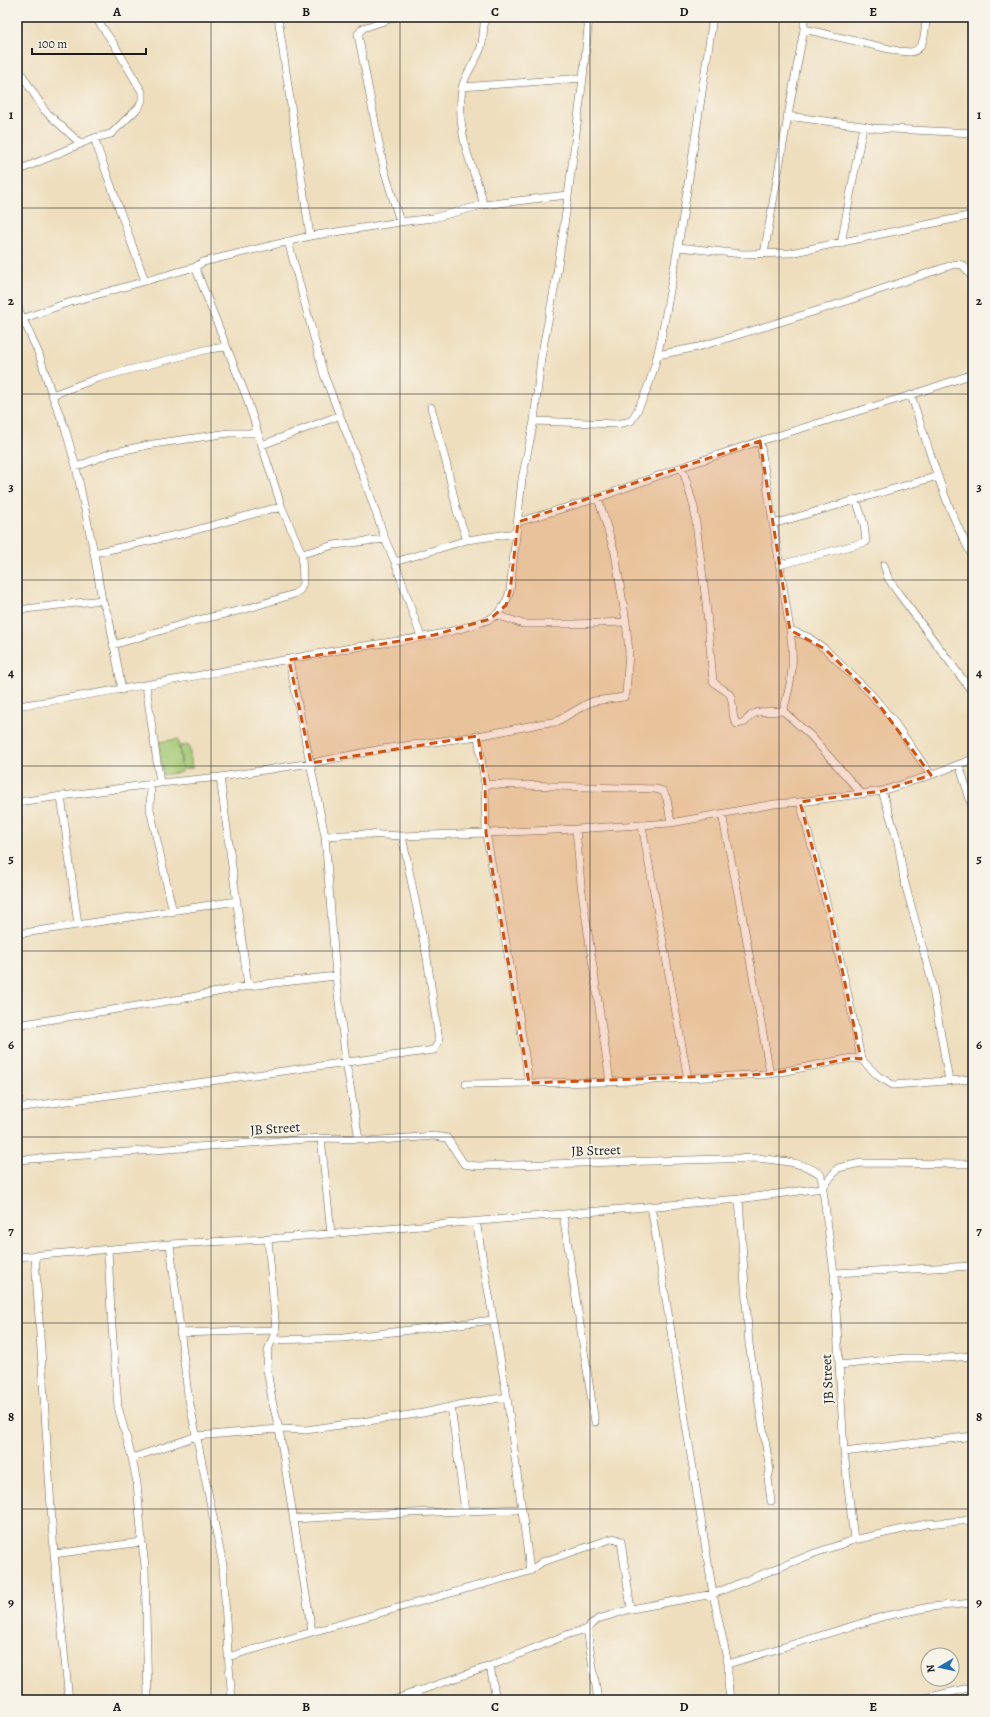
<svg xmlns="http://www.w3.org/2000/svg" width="990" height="1717" viewBox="0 0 990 1717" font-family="Alegreya,serif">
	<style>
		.green { fill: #a4c973; stroke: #607248 }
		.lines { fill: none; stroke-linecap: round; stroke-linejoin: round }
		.street-casing { stroke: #666054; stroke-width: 8 }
		.street { stroke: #fff; stroke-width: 7 }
		.marked { fill: #d4530e; fill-opacity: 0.2; stroke: #d4530e; stroke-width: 3; stroke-dasharray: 8 5; stroke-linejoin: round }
		.grid { fill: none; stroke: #1c1c1c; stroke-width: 1; stroke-opacity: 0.55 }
		.labels { text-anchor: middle; stroke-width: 4; stroke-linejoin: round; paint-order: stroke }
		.street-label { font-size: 14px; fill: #1c1c1c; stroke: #f7f3e8 }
		.neatline { fill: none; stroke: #1c1c1c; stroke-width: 1.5 }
		.grid-label { font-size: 13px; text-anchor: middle; font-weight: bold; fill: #1c1c1c }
	</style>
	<rect width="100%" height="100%" fill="#f7f3e8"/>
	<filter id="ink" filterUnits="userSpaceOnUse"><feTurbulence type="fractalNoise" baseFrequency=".025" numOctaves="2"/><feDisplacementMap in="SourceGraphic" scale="8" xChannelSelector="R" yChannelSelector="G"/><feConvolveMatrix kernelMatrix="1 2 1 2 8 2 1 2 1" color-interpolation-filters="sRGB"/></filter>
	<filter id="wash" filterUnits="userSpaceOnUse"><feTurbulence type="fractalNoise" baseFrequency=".012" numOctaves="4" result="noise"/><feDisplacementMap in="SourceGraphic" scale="16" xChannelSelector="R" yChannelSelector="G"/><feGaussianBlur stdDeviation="0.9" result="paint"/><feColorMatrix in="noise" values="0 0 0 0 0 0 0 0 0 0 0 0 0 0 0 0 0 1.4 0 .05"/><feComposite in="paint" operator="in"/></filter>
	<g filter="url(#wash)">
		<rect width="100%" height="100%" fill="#eedebd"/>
		<!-- green -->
		<path class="green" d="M178 739 182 772 163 775 159 742Z
			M189 745 192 768 182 769 180 746Z"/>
	</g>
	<g filter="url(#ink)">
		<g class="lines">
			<defs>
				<path id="street" d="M278 17 310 236
					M396 17 363 28 358 34 384 169 400 222
					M804 29 898 51C902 51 907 52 911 52 926 50 925 28 926 17
					M17 67 45 111 81 144
					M462 87 583 78
					M787 116 863 126 872 128 973 133
					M94 138 145 281
					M17 171 94 138 111 134 139 107 142 100V92L114 44 95 17
					M483 205C482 192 476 180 472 168 463 143 458 115 462 89 464 75 475 63 480 50 484 41 483 27 485 17
					M288 241 324 375 364 478 385 539 395 562 421 637
					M841 244 863 126
					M678 247 742 254 790 253 973 215
					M764 254 792 93 804 29V17
					M17 306 39 354 52 395 65 428 76 467 94 553 102 600 109 618 122 690
					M22 319 64 304 195 267 203 262 310 236 400 222 433 218 483 205 567 195
					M658 355 698 347 829 307 955 264 963 265 973 278
					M52 395 98 378 209 349 226 347
					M911 395C929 449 945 507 973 557
					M431 407 447 466 457 511 467 540 516 533
					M534 421 617 424 631 421C657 382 663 326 672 280 688 193 700 105 713 17
					M760 441 790 630 808 637 825 649 871 694 892 719 931 775
					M262 445 338 416
					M76 467 111 453 153 444 229 433H257
					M682 467 694 507 706 602 713 681C718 688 726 689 730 695 735 704 730 716 737 724L745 722C755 707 767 713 783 711 792 682 795 661 790 630
					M518 522 598 498 682 467 760 441 911 395 973 374
					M773 524 938 476
					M94 553 185 533 271 509 282 508
					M302 554 334 545 385 539
					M395 562 467 540
					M779 565 866 542 864 524 856 499
					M884 565 888 578 899 594 973 693
					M17 610 102 600
					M497 615 523 624H573L626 622
					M113 645 190 622 246 609 294 594 300 590 303 583 302 554 282 508 246 396 195 267
					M289 660 325 836 336 976 346 1062 359 1139
					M146 686 160 783
					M17 706C125 690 232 669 339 650 390 641 443 638 490 619 502 612 506 604 510 591L522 479 534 421 541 358 555 285 566 212 583 78 589 17
					M783 711 811 736 861 793
					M478 736 485 784 486 833 518 1009 529 1083 610 1082 770 1074 852 1058 861 1059 878 1076 893 1085 973 1079
					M959 764 973 809
					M220 777 248 986
					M151 784 150 809 173 912
					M485 784 655 789 663 791 667 799 671 823
					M882 791 898 842 904 880 931 978 949 1081
					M61 796 78 925
					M17 802 160 783 220 777 311 763 382 749 478 736 544 723 556 722 585 705 594 701 624 697 626 694 629 652 626 622 615 553 598 498
					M800 802C823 887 845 972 861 1059
					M722 814 742 914 770 1074
					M642 826 688 1079
					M576 829 581 885 610 1082
					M325 836 364 834 402 836 486 833 576 829 671 823 774 804 800 802 882 791 931 775 973 759
					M17 934 237 901
					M17 1025 181 999 248 986 336 976
					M466 1084 529 1083
					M17 1087 20 1108
					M17 1108 434 1050 439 1041 427 958 402 836
					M321 1138 331 1233
					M17 1160 321 1138 363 1139 367 1141 435 1136 447 1138 464 1164 477 1166 757 1158C778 1161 804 1161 821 1175L834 1273 844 1452 854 1540
					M739 1199 749 1344 770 1470 768 1478 771 1501
					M651 1206 713 1594 728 1664V1682L730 1700
					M563 1214 595 1422
					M476 1221 507 1397 530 1571
					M268 1239 276 1330 268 1350 267 1369 272 1400 279 1429 312 1632 530 1571 542 1562 614 1538 621 1541 631 1609
					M170 1244 188 1395 223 1565 228 1654 232 1700
					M108 1249 111 1313 118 1407 132 1458 137 1483 142 1542 145 1566 148 1700
					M35 1256 54 1554 69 1700
					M17 1257 170 1244 268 1239 563 1214 739 1199 822 1188 838 1168 861 1163 973 1164
					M834 1273 973 1266
					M180 1333 276 1330
					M273 1340 343 1338 493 1320
					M840 1365 905 1358H946L973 1356
					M451 1407 465 1511
					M844 1452 973 1436
					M132 1458 197 1436 279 1429 306 1430 423 1413 463 1404 507 1397
					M293 1519 383 1514 522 1509
					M54 1554 142 1542
					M587 1629 598 1700
					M228 1657 312 1632
					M728 1664 885 1616 930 1607 973 1603
					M490 1666 496 1700
					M416 1691 419 1700
					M393 1700 490 1666 569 1634 587 1629 598 1619 631 1609 713 1594 815 1553 854 1540 926 1524 973 1520
					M917 1700 973 1687"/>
			</defs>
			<!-- street casing -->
			<use href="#street" class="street-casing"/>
			<!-- street -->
			<use href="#street" class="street"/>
		</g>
	</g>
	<!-- marked area -->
	<path class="marked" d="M760 441 790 630 825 649 871 694 931 775 882 791 800 802 831 917 861 1059 852 1058 770 1074 529 1083 486 833 485 784 478 736 311 763 289 660 434 635 490 619 506 605 510 591 518 522Z"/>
	<!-- grid -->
	<path class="grid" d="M211 17V1700M400 17V1700M590 17V1700M779 17V1700M17 208H973M17 394H973M17 580H973M17 766H973M17 951H973M17 1137H973M17 1323H973M17 1509H973"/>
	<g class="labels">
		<!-- street labels -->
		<g class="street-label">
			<text transform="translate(275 1128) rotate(-4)" y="5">JB Street</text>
			<text transform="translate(596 1150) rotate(-2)" y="5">JB Street</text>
			<text transform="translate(827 1379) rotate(-93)" y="5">JB Street</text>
		</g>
	</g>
	<!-- margin -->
	<rect width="990" height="1717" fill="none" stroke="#f7f3e8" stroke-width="44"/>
	<!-- north arrow -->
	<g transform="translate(940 1667) rotate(261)"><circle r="19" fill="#f7f3e8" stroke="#9f9d96"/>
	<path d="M0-3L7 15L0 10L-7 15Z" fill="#1f6fb2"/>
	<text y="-6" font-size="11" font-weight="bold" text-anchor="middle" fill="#1c1c1c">N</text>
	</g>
	<!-- scale -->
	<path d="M32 48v6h114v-6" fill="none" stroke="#1c1c1c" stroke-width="2"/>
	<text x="38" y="48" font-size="12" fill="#1c1c1c" stroke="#f7f3e8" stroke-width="3" paint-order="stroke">100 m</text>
	<rect x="22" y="22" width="946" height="1673" class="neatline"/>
	<g class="grid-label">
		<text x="117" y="16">A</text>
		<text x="306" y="16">B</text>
		<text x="495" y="16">C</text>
		<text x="684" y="16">D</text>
		<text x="873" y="16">E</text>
		<text x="11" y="119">1</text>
		<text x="979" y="119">1</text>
		<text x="11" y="305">2</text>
		<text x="979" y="305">2</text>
		<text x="11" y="491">3</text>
		<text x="979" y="491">3</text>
		<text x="11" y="677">4</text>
		<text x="979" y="677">4</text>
		<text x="11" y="863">5</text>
		<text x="979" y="863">5</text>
		<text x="11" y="1049">6</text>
		<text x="979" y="1049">6</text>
		<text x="11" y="1235">7</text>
		<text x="979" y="1235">7</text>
		<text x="11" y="1421">8</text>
		<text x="979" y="1421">8</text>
		<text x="11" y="1607">9</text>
		<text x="979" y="1607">9</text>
		<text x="117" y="1711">A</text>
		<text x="306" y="1711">B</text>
		<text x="495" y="1711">C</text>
		<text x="684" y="1711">D</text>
		<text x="873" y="1711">E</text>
	</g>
</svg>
